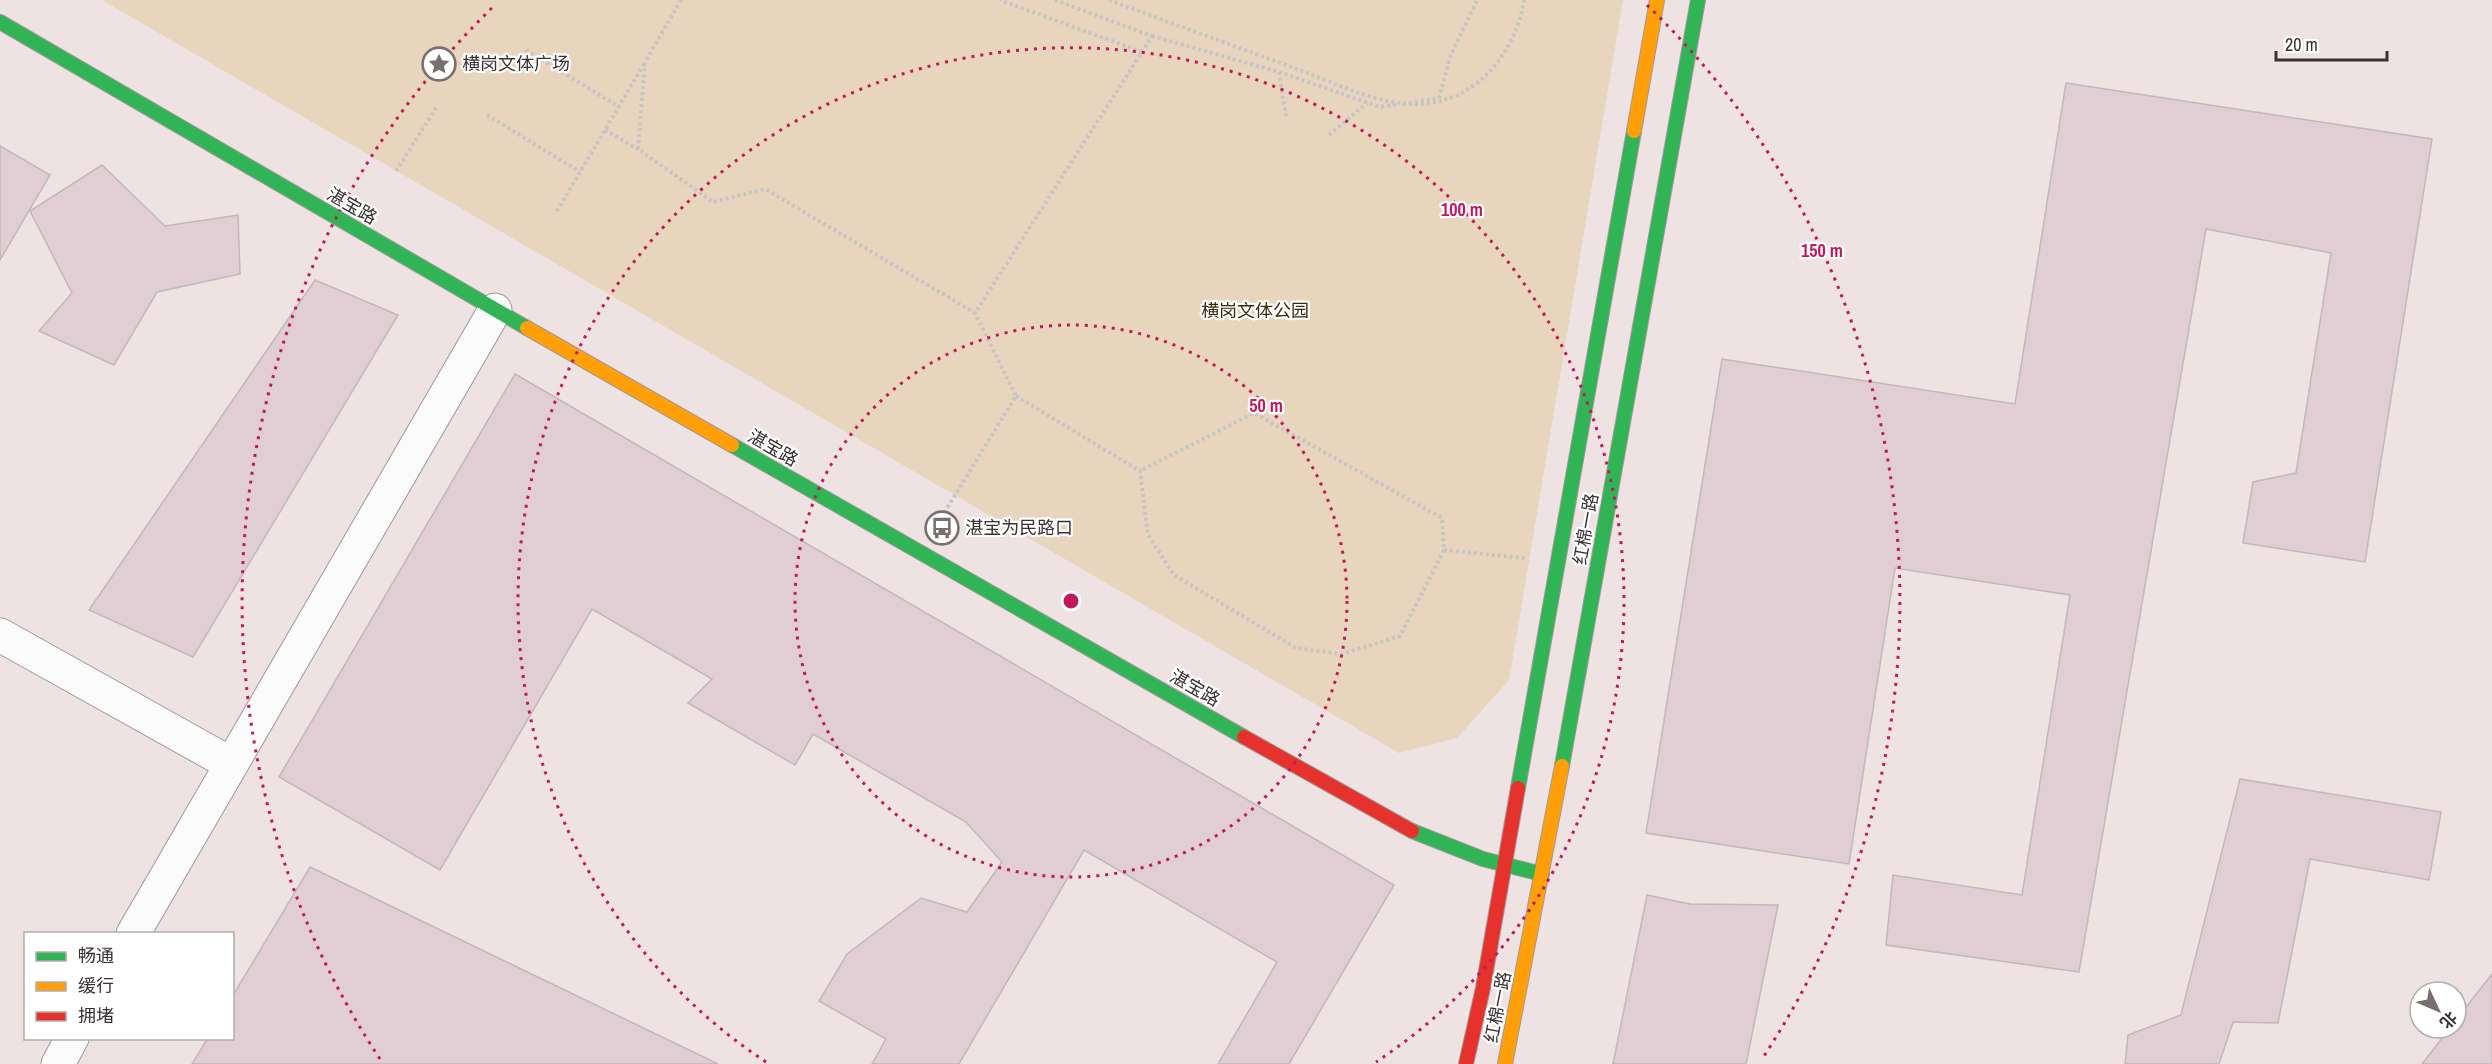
<svg xmlns="http://www.w3.org/2000/svg" width="2492" height="1064" viewBox="0 0 2492 1064" font-family="'Archivo Narrow','Noto Sans SC',sans-serif">
	<style>
		.green { fill: #e8d5bd }
		.building { fill: #e1cdd4; stroke: #c1b8ba; stroke-width: 1.5 }
		.lines { fill: none; stroke-linecap: round; stroke-linejoin: round }
		.street-casing { stroke: #a19898; stroke-width: 35 }
		.fast-casing { stroke: #a19898; stroke-width: 16 }
		.slow-casing { stroke: #a19898; stroke-width: 16 }
		.jam-casing { stroke: #a19898; stroke-width: 16 }
		.path { stroke: #c9c4c4; stroke-width: 4; stroke-dasharray: 3 3; stroke-linecap: butt }
		.street { stroke: #fcfbfb; stroke-width: 33 }
		.fast { stroke: #30b455; stroke-width: 14 }
		.slow { stroke: #ff9f0a; stroke-width: 14 }
		.jam { stroke: #e5322d; stroke-width: 14 }
		.ring { fill: none; stroke: #c2185b; stroke-width: 3; stroke-dasharray: 3 6 }
		.labels { text-anchor: middle; stroke-width: 4.5; stroke-linejoin: round; paint-order: stroke }
		.poi-label { font-size: 18px; fill: #3a3131; stroke: #fff; text-anchor: start }
		.street-label { font-size: 18px; fill: #3a3131; stroke: #fff }
		.park-label { font-size: 18px; fill: #3c2c0d; stroke: #fff }
		.centre { fill: #c2185b; stroke: #fff; stroke-width: 3 }
		.ring-label { font-size: 18px; text-anchor: middle; font-weight: bold; fill: #c2185b; stroke: #fff; stroke-width: 4.5; stroke-linejoin: round; paint-order: stroke }
	</style>
	<rect width="100%" height="100%" fill="#eee2e2"/>
	<!-- green -->
	<path class="green" d="M102 0H1623L1509 680 1457 738 1399 753Z"/>
	<!-- building -->
	<path class="building" d="M2066 83 2432 139 2365 562 2243 543 2253 482 2296 473 2331 253 2206 229 2079 972 1886 945 1893 875 2022 895 2070 595 1895 568 1849 864 1646 833 1722 359 2015 404Z
		M0 146 50 175 0 260Z
		M102 165 165 226 238 215 240 274 157 292 114 365 39 331 72 293 30 211Z
		M315 280 398 315 193 657 89 610Z
		M515 374 1394 885 1289 1064H1218L1277 962 1084 850 959 1064H872L886 1039 819 1001 847 954 921 898 967 912 1002 862 966 822 813 734 795 765 688 703 712 679 592 609 440 870 279 777Z
		M2240 779 2441 812 2429 880 2310 859 2278 1023 2233 1022 2219 1064H2125L2128 1035 2181 1015Z
		M310 867 718 1064H192L208 1038H232V997Z
		M1647 895 1690 904 1778 905 1746 1064H1613Z
		M2492 974V1064H2422L2450 1028H2456V1020Z"/>
	<g class="lines">
		<defs>
			<path id="street" d="M0 635 231 764
				M133 934 495 310
				M58 1064 72 1038"/>
			<path id="fast" d="M0 22 527 328
				M732 445 1244 737
				M1562 766 1698 0
				M1518 788 1634 131
				M1412 831 1483 859 1542 874"/>
			<path id="slow" d="M1634 131 1657 0
				M527 328 732 445
				M1505 1064 1562 766"/>
			<path id="jam" d="M1244 737 1412 831
				M1466 1064 1483 988 1518 788"/>
		</defs>
		<!-- street casing -->
		<use href="#street" class="street-casing"/>
		<!-- fast casing -->
		<use href="#fast" class="fast-casing"/>
		<!-- slow casing -->
		<use href="#slow" class="slow-casing"/>
		<!-- jam casing -->
		<use href="#jam" class="jam-casing"/>
		<!-- path -->
		<path class="path" d="M681 0 645 62 638 149 713 202 765 189 975 313 1142 52 1000 0
			M1055 0 1152 36 1142 52
			M1109 0C1173 24 1238 47 1302 71 1338 84 1380 106 1420 104 1476 102 1516 53 1524 0
			M1152 36 1279 72 1380 107 1398 104
			M526 50 619 107
			M1279 72 1286 116
			M1409 103 1439 98 1450 57 1477 0
			M487 115 580 172
			M605 130 638 149
			M1329 135 1367 103
			M396 171 436 108
			M557 211 644 64
			M1016 396 1140 471 1148 535 1174 575 1296 648 1342 654 1400 636 1444 550 1442 518 1254 413 1140 471
			M938 523 1016 396 975 313
			M1444 550 1525 558"/>
		<!-- street -->
		<use href="#street" class="street"/>
		<!-- fast -->
		<use href="#fast" class="fast"/>
		<!-- slow -->
		<use href="#slow" class="slow"/>
		<!-- jam -->
		<use href="#jam" class="jam"/>
	</g>
	<!-- distance rings -->
	<g class="ring">
		<circle cx="1071" cy="601" r="276"/>
		<path d="M766 1062A553 553 0 1 1 1376 1062"/>
		<path d="M380 1059A829 829 0 0 1 495 5M1647 5A829 829 0 0 1 1762 1059"/>
	</g>
	<!-- icons -->
	<defs>
		<symbol id="sight-ring" viewBox="-11 -11 22 22"><circle r="9.5" fill="#fff" stroke="#796f6f" stroke-width="1.5"/><path d="M0-6L1.8-2.2L6-1.7L2.9 1.2L3.7 5.4L0 3.3L-3.7 5.4L-2.9 1.2L-6-1.7L-1.8-2.2Z" fill="#796f6f"/></symbol>
		<symbol id="bus-ring" viewBox="-11 -11 22 22"><circle r="9.5" fill="#fff" stroke="#796f6f" stroke-width="1.5"/><path d="M-5-6H5V4H4V6H2V4H-2V6H-4V4H-5ZM-3.5-4V0h7V-4ZM-3.5 1.2v1.5H-2V1.2ZM2 1.2v1.5H3.5V1.2Z" fill="#796f6f"/></symbol>
	</defs>
	<g fill-rule="evenodd">
		<use href="#sight-ring" x="420" y="45" width="38" height="38"/>
		<use href="#bus-ring" x="923" y="509" width="38" height="38"/>
	</g>
	<g class="labels">
		<!-- poi labels -->
		<g class="poi-label">
			<text x="462" y="70">横岗文体广场</text>
			<text x="965" y="534">湛宝为民路口</text>
		</g>
		<!-- street labels -->
		<g class="street-label">
			<text transform="translate(352 206) rotate(30)" y="6">湛宝路</text>
			<text transform="translate(773 448) rotate(30)" y="6">湛宝路</text>
			<text transform="translate(1586 529) rotate(-80)" y="6">红棉一路</text>
			<text transform="translate(1195 688) rotate(30)" y="6">湛宝路</text>
			<text transform="translate(1498 1007) rotate(-79)" y="6">红棉一路</text>
		</g>
		<!-- park labels -->
		<g class="park-label">
			<text x="1255" y="317">横岗文体公园</text>
		</g>
	</g>
	<circle cx="1071" cy="601" r="9" class="centre"/>
	<g class="ring-label">
		<text x="1462" y="216">100 m</text>
		<text x="1822" y="257">150 m</text>
		<text x="1266" y="412">50 m</text>
	</g>
	<!-- legend -->
	<rect x="24" y="932" width="210" height="108" fill="#ffffff" stroke="#b0adad" stroke-width="1.5"/>
	<rect x="36" y="952" width="30" height="9" fill="#30b455" stroke="#b0adad" stroke-width="1.5"/>
	<text x="78" y="962" font-size="18" fill="#3a3131">畅通</text>
	<rect x="36" y="982" width="30" height="9" fill="#ff9f0a" stroke="#b0adad" stroke-width="1.5"/>
	<text x="78" y="992" font-size="18" fill="#3a3131">缓行</text>
	<rect x="36" y="1012" width="30" height="9" fill="#e5322d" stroke="#b0adad" stroke-width="1.5"/>
	<text x="78" y="1022" font-size="18" fill="#3a3131">拥堵</text>
	<!-- north arrow -->
	<g transform="translate(2438 1010) rotate(134)"><circle r="28" fill="#ffffff" stroke="#b0adad" stroke-width="1.5"/>
	<path d="M0-4.5L10 22L0 15L-10 22Z" fill="#796f6f"/>
	<text y="-9" font-size="16" font-weight="bold" text-anchor="middle" fill="#3a3131">北</text>
	</g>
	<!-- scale -->
	<path d="M2276 51v9h111v-9" fill="none" stroke="#3a3131" stroke-width="3"/>
	<text x="2285" y="51" font-size="18" fill="#3a3131" stroke="#ffffff" stroke-width="4.5" paint-order="stroke">20 m</text>
</svg>
